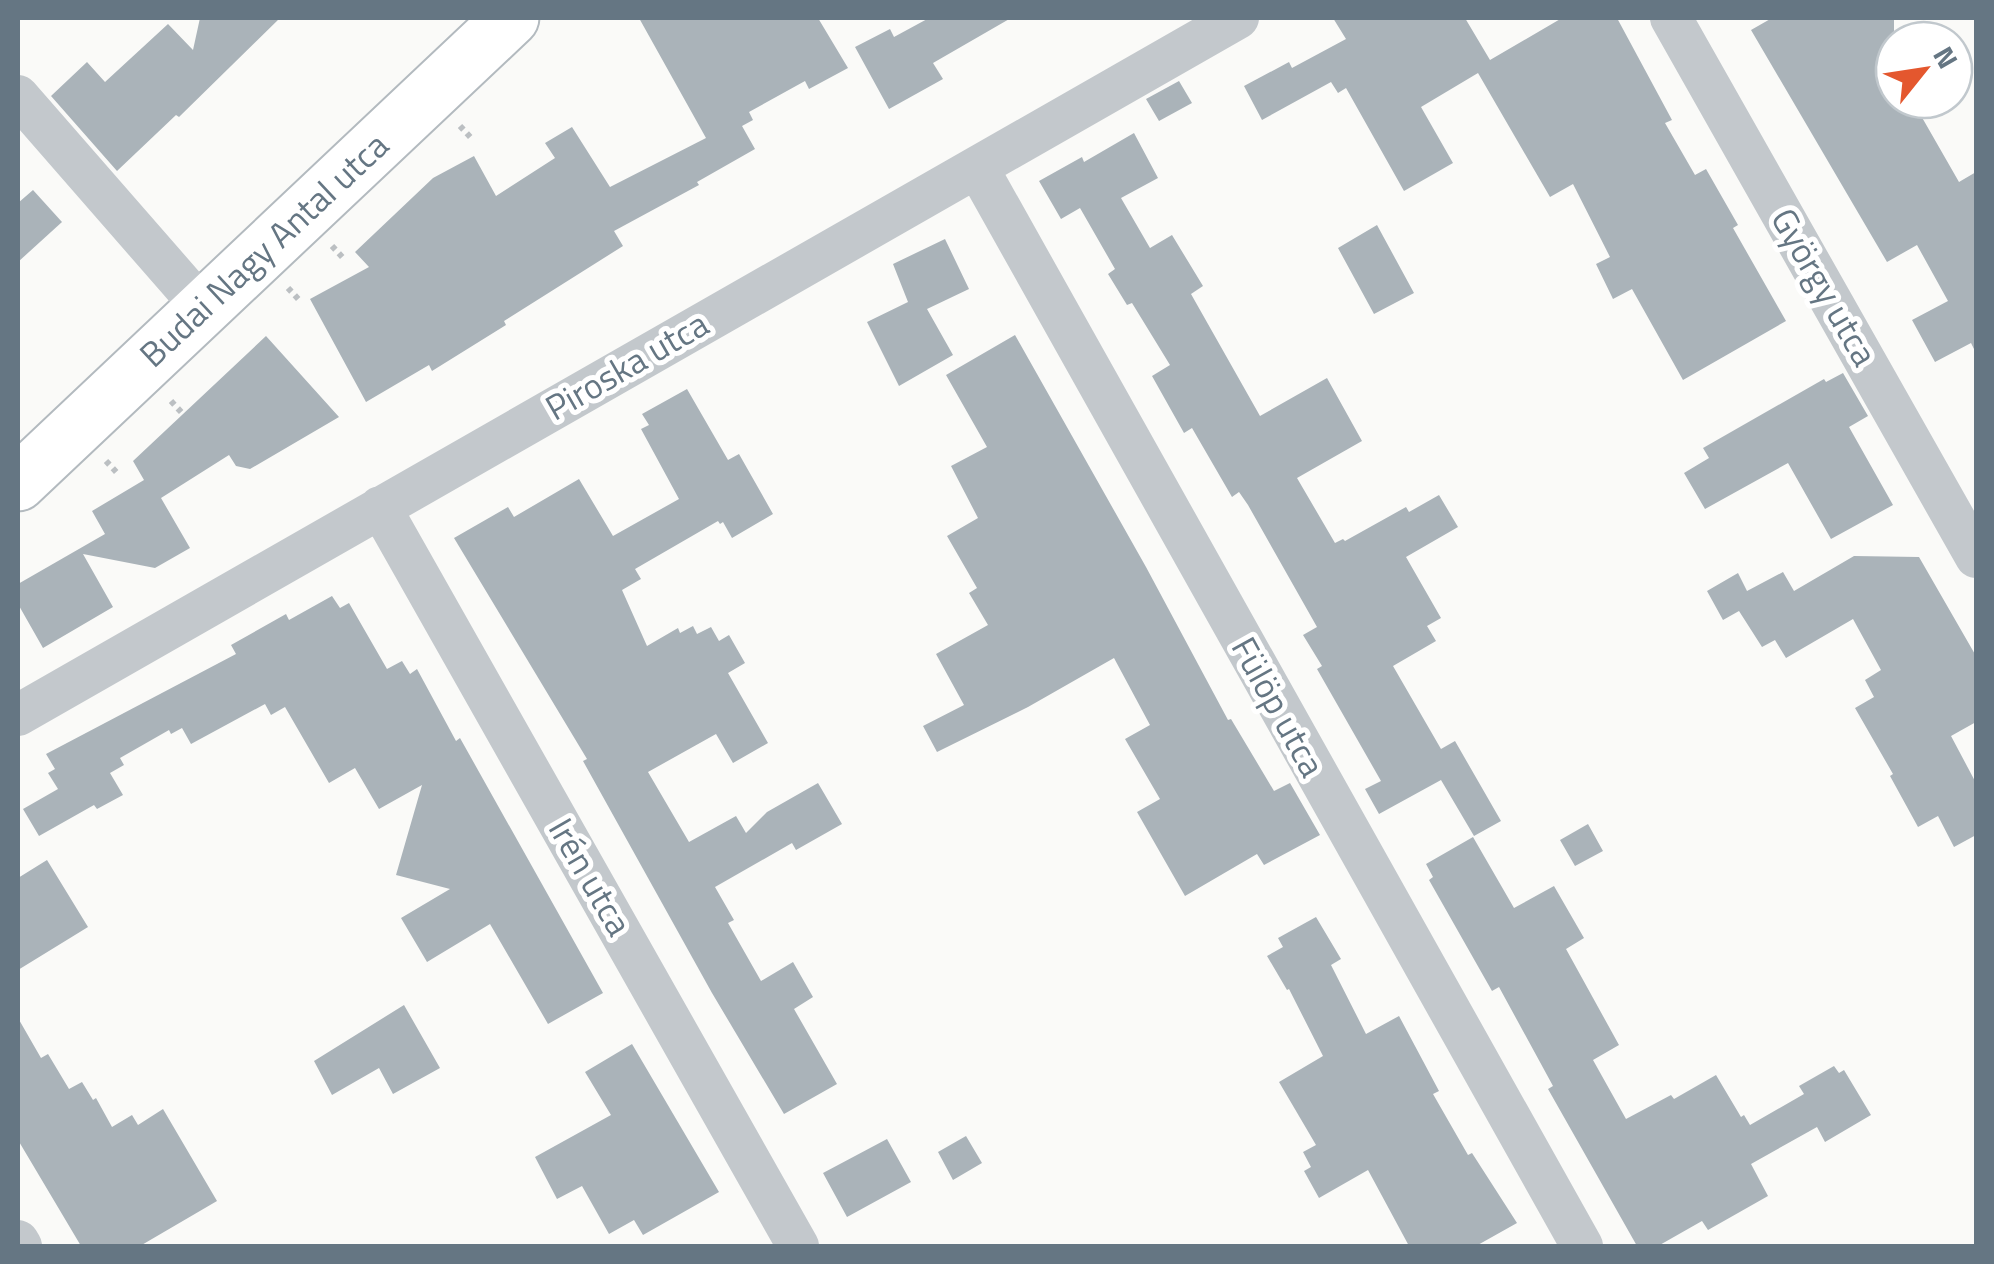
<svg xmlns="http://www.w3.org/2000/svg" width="1994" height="1264" viewBox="0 0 1994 1264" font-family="'Titillium Web',sans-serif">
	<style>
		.building { fill: #aab3b9 }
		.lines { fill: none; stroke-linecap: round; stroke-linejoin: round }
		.secondary-casing { stroke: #b3babf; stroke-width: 59 }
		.path { stroke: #bbbfc2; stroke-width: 6; stroke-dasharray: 5 5; stroke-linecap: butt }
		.street { stroke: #c3c8cc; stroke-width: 42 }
		.secondary { stroke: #fff; stroke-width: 55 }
		.labels { text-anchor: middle; stroke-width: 10; stroke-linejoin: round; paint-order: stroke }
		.street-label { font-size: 35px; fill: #657683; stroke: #fff }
	</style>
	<rect width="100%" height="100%" fill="#fafaf8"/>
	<!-- building -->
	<path class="building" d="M200 18H280L179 117 176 115 117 171 51 96 87 62 105 82 168 24 193 50Z
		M639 18H818L848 68 809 89 805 81 749 112 753 120 742 126 755 149 697 182 699 185 614 231 623 246 504 321 506 325 432 371 429 365 366 402 310 299 369 267 355 252 433 178 474 156 496 196 555 158 545 143 572 127 610 187 706 138Z
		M929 18H1011L933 63 943 79 889 109 855 47 890 29 894 37Z
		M1333 18H1465L1490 60 1562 18H1617L1672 120 1665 123 1695 175 1706 169 1738 225 1733 228 1786 321 1683 380 1632 289 1613 299 1596 264 1610 257 1573 184 1550 197 1478 73 1421 107 1453 163 1404 191 1346 88 1338 93 1331 82 1262 120 1244 86 1289 62 1292 68 1346 39Z
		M1772 18H1894V100H1912L1959 182 1976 172V353L1971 343 1935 362 1912 320 1948 301 1917 245 1887 262 1751 30Z
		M1179 81 1192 103 1159 121 1146 99Z
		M1134 133 1158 178 1121 198 1150 248 1172 235 1203 286 1191 294 1260 416 1327 378 1362 441 1297 478 1335 543 1343 539 1345 541 1406 507 1409 512 1439 495 1458 527 1406 557 1441 618 1427 626 1436 641 1393 666 1441 749 1455 741 1501 821 1474 836 1441 780 1379 814 1365 789 1381 781 1317 669 1322 666 1303 635 1317 627 1248 505 1239 492 1232 497 1192 428 1184 433 1152 376 1170 365 1132 303 1127 305 1108 274 1115 269 1080 208 1061 219 1039 181 1082 157 1084 162Z
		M33 190 62 222 18 262V203Z
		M1377 225 1414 293 1374 314 1338 248Z
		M945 239 969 289 927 309 953 355 899 386 867 322 908 302 893 264Z
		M1015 335 1146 567 1228 720 1231 719 1274 791 1290 783 1320 835 1264 865 1257 854 1185 896 1137 812 1160 799 1125 739 1150 725 1114 658 1028 707 937 752 923 726 964 705 936 654 988 625 969 593 977 588 947 536 978 518 951 466 987 447 946 375Z
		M266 336 339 417 250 469 236 466 229 455 161 498 190 548 155 568 83 554 113 607 43 648 18 604V584L105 534 92 511 144 480 133 461Z
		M1843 373 1868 416 1849 427 1893 505 1831 539 1788 463 1705 509 1684 473 1709 458 1703 448 1824 379 1826 382Z
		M687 389 728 460 739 454 773 514 732 538 723 522 720 524 718 521 635 569 641 579 622 590 647 646 678 628 680 633 693 626 697 634 711 627 719 641 729 635 745 663 728 673 768 743 733 763 716 734 648 772 689 842 736 816 746 833 767 812 818 783 842 824 796 850 792 843 715 887 734 920 728 923 761 981 793 962 813 997 794 1009 837 1084 784 1114 712 993 583 761 587 759 454 538 508 507 514 517 579 479 613 536 679 499 641 429 649 425 642 414Z
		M1854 556 1919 557 1976 656V722L1951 736 1976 783V835L1954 847 1938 816 1918 827 1890 776 1893 774 1855 708 1874 697 1865 680 1881 670 1853 619 1786 658 1775 640 1762 647 1739 611 1723 620 1707 591 1738 573 1747 591 1783 572 1794 591Z
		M332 596 340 608 349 603 387 669 402 661 410 674 417 669 456 741 460 738 603 993 548 1024 490 924 427 962 401 918 450 889 396 875 422 785 379 809 355 768 329 783 285 707 271 715 265 704 191 744 182 728 171 734 169 730 120 758 124 765 110 773 123 795 97 809 94 805 39 836 23 809 58 789 48 773 55 769 46 754 236 654 231 645 286 614 289 620Z
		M1588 824 1603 851 1575 866 1560 840Z
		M1473 837 1514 908 1554 886 1584 938 1566 949 1619 1045 1593 1060 1626 1119 1671 1095 1674 1099 1716 1075 1741 1117 1744 1115 1750 1125 1804 1094 1799 1086 1834 1066 1839 1073 1844 1070 1871 1115 1825 1142 1817 1127 1751 1164 1768 1196 1708 1230 1702 1221 1658 1246H1637L1548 1089 1553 1086 1499 987 1492 991 1429 880 1433 877 1426 864Z
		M47 860 88 927 18 970V878Z
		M1316 917 1341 959 1331 965 1366 1034 1399 1016 1439 1091 1433 1094 1468 1155 1472 1153 1517 1223 1476 1246H1409L1368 1170 1319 1198 1304 1171 1311 1167 1303 1152 1316 1145 1279 1082 1323 1056 1289 989 1287 990 1267 956 1283 947 1278 938Z
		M404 1005 440 1068 393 1094 379 1068 332 1095 314 1061Z
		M18 1018 41 1058 48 1054 69 1089 82 1082 93 1100 96 1098 112 1127 132 1115 138 1125 163 1109 217 1201 140 1246H81L18 1140Z
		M632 1044 719 1192 643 1235 634 1220 609 1234 582 1186 557 1199 535 1157 611 1115 585 1072Z
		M966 1136 982 1163 953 1180 938 1152Z
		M887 1139 911 1182 847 1217 823 1173Z"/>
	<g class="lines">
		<defs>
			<path id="secondary" d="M18 483 511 18"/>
		</defs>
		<!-- secondary casing -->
		<use href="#secondary" class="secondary-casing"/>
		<!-- path -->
		<path class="path" d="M460 126 473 140
			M332 246 345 260
			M288 288 301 302
			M171 401 183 414
			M106 461 119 475"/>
		<!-- street -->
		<path class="street" d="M1671 18 1976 557
			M18 96 203 308
			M977 167 1582 1246
			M380 507 798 1246
			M18 715 1238 18
			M18 1241 21 1246"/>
		<!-- secondary -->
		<use href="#secondary" class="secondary"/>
	</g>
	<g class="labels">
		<!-- street labels -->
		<g class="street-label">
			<text transform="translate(264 250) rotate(-43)" y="12">Budai Nagy Antal utca</text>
			<text transform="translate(1824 287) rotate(60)" y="12">György utca</text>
			<text transform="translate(627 366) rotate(-30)" y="12">Piroska utca</text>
			<text transform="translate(1278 707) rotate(61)" y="12">Fülöp utca</text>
			<text transform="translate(590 877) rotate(60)" y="12">Irén utca</text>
		</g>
	</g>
	<!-- border -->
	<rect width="1994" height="1264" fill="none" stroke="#657683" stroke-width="40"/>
	<!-- north arrow -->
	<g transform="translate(1924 70) rotate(60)"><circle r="48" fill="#ffffff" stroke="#c1c8cd" stroke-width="2.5"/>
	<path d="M0-8L18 38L0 25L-18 38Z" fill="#e4572e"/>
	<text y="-15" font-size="28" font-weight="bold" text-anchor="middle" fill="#657683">N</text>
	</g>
</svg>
